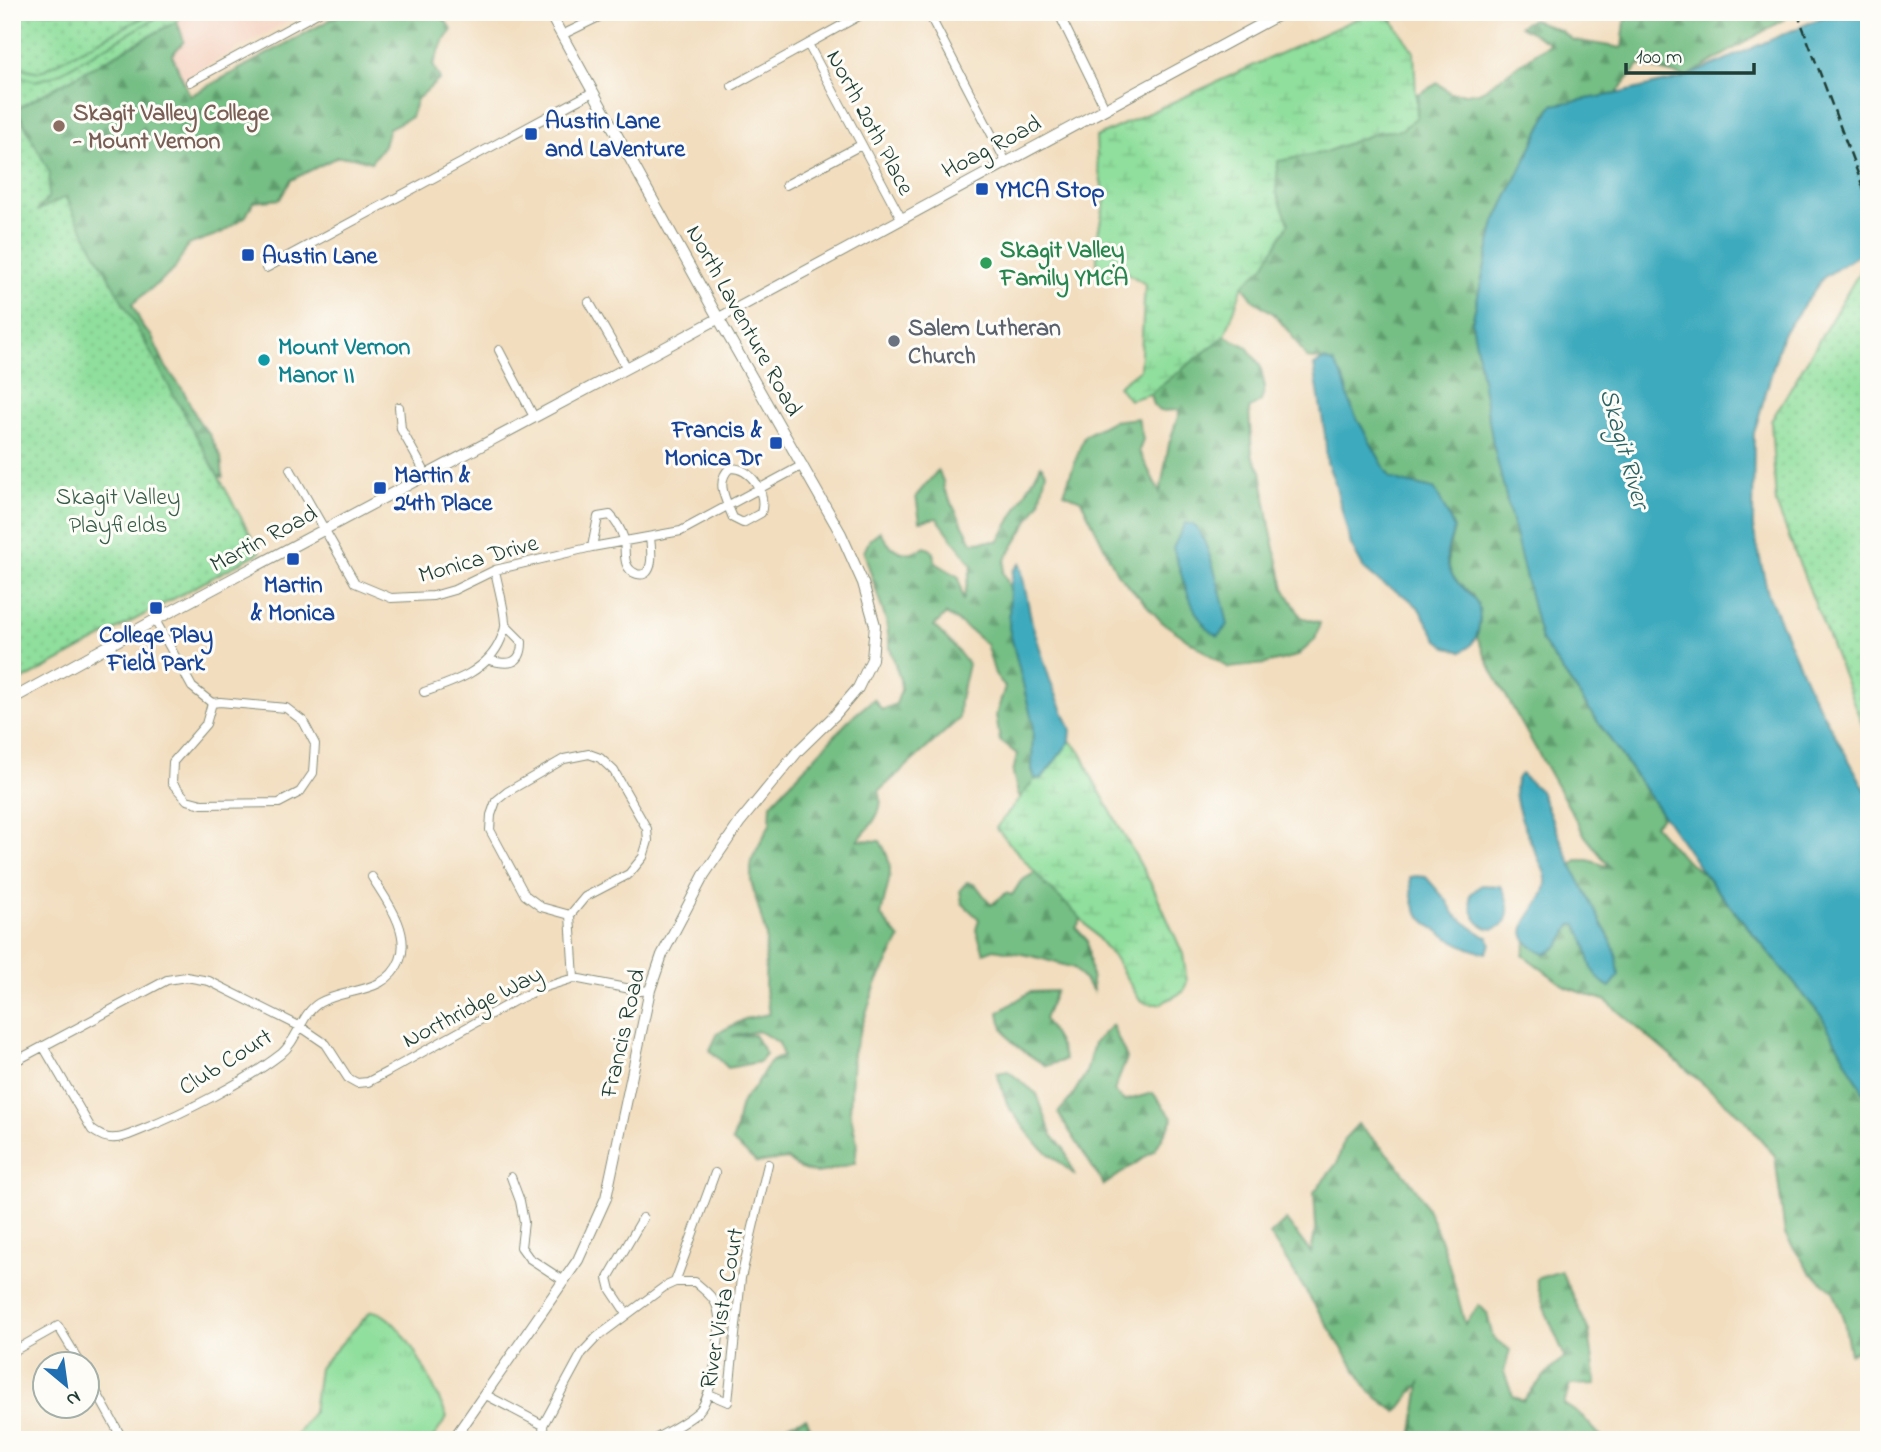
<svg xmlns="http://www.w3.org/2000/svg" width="1881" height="1452" viewBox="0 0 1881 1452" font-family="'Indie Flower',sans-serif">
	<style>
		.built { fill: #f5d3c1 }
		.grass { fill: url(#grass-tufts); stroke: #588e68; stroke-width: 2 }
		.forest { fill: url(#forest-firs); stroke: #4a7e5c; stroke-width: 2 }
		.wetland { fill: url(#wetland-marsh); stroke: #588e68; stroke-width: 2 }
		.park { fill: url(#park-dots); stroke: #588e68; stroke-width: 2 }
		.pitch { fill: #90df9d; stroke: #588e68; stroke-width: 2 }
		.water { fill: #3eaabd; stroke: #2e7478; stroke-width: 2 }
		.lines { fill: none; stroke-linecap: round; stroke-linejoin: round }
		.minor-casing { stroke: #888d79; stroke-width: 10 }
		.tertiary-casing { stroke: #888d79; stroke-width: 12 }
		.minor { stroke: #fff; stroke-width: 8 }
		.tertiary { stroke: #fff; stroke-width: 10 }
		.rail { stroke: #1f3d34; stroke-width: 2.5; stroke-dasharray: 10 5; stroke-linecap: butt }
		.education-dot { fill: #8d6e63; stroke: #fdfcf7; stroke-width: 2.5 }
		.transit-dot { fill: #1a4fb4; stroke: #fdfcf7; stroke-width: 2.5 }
		.leisure-dot { fill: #2e9e5b; stroke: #fdfcf7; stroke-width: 2.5 }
		.worship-dot { fill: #6b7280; stroke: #fdfcf7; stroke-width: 2.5 }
		.culture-dot { fill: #0f9aa8; stroke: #fdfcf7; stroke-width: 2.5 }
		.labels { text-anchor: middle; stroke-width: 6; stroke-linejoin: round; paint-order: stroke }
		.education-label { font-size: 24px; font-weight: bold; fill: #785e54; stroke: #fdfcf7; text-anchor: start }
		.transit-label { font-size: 24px; font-weight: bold; fill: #164399; stroke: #fdfcf7; text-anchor: start }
		.street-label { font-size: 24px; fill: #1f3d34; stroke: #fdfcf7 }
		.leisure-label { font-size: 24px; font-weight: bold; fill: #27864d; stroke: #fdfcf7; text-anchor: start }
		.worship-label { font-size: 24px; font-weight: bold; fill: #5b616d; stroke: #fdfcf7; text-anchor: start }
		.culture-label { font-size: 24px; font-weight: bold; fill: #0d838f; stroke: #fdfcf7; text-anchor: start }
		.park-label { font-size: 24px; fill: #365d49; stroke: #fdfcf7 }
		.water-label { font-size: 26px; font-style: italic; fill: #2a6364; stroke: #fdfcf7 }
	</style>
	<defs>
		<pattern id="grass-tufts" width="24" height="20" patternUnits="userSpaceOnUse" patternTransform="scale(1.75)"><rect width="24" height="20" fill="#90df9d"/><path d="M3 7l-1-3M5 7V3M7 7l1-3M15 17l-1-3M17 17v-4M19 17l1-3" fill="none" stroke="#7cc088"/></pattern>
		<pattern id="forest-firs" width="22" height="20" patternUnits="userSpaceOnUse" patternTransform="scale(1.75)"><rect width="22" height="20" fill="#74be84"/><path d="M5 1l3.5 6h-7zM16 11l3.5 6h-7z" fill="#5f9c6d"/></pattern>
		<pattern id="wetland-marsh" width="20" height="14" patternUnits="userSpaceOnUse" patternTransform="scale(1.75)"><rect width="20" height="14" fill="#90df9d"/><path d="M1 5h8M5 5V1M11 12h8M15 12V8" fill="none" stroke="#7cc088"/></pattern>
		<pattern id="park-dots" width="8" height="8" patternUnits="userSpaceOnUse" patternTransform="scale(1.75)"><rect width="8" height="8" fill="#90df9d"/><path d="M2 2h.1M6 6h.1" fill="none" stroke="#7cc088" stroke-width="1.8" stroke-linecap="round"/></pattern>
	</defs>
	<rect width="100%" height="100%" fill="#fdfcf7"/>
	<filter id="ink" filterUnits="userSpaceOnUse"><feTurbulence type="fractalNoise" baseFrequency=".0143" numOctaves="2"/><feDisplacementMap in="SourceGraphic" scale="14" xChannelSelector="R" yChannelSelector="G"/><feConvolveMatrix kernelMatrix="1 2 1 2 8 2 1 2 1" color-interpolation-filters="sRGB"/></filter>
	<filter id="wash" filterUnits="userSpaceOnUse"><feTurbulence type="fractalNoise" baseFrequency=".00686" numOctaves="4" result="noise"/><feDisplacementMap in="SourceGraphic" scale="28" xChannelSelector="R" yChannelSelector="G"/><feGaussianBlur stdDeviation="1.57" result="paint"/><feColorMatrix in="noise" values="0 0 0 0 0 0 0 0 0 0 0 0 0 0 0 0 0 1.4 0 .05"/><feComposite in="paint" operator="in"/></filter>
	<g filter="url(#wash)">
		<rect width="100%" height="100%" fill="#f2ddbe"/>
		<!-- built -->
		<path class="built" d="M12 12H305L199 70 12 181Z"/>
		<!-- grass -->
		<path class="grass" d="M371 1311C402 1312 436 1391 447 1417L432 1440H292L313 1412 319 1368Z"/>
		<!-- forest -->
		<path class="forest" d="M344 12H439L452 30 443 42 433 65 440 79 417 99 411 117 389 128 384 145 371 162 353 157H337L291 180 280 199 253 202 246 216 221 233 188 245 174 270 132 304 144 329 151 335 166 367 183 390 198 420 209 434 221 457 223 477 200 472 12 229 29 131 16 109 177 21 184 41 172 55 190 96Z
			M1626 12H1783L1786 18 1686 77 1639 65 1616 94 1552 105 1495 222 1472 322 1541 640 1663 816 1654 825 1680 855 1704 874 1822 1017 1869 1102V1345L1850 1354 1844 1321 1833 1290 1811 1273 1785 1235 1775 1156 1742 1117 1606 1001 1566 987 1523 955C1533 912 1544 891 1577 860H1588L1610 867 1585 836 1492 671 1477 637 1480 620 1472 594C1441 574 1446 559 1454 528 1447 515 1442 500 1434 489L1406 484 1390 478 1353 411 1342 376 1324 360 1307 358 1290 333 1274 314 1253 300 1243 285 1264 265 1288 223 1276 192 1278 161 1325 152 1378 132 1401 130 1417 117 1418 94 1438 83 1450 93H1479L1550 43 1520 26 1532 19 1561 31 1573 40 1622 48Z
			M1225 336 1246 346 1260 365 1265 387 1261 401 1249 409 1252 455 1261 471 1270 527 1284 588 1301 617 1320 623 1315 640 1297 656 1265 664 1229 668 1162 622 1117 573 1081 500 1064 493 1084 436 1112 421 1138 418 1143 439 1139 451 1160 493 1169 444 1180 410 1159 411 1153 405 1150 394Z
			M1041 465 1046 472 1040 502 1005 560 1003 572 1010 588 1009 628 1033 724 1032 769 1035 779 1031 799 1018 795 1013 773 1017 754 1000 741 996 715 1005 687 995 674 986 644 971 631 946 614 934 626 953 645 968 664 960 699 959 719 879 791C886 810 870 827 858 840L880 841C899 872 886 883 881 916L900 939 876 984 853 1053 850 1112 857 1142 855 1163C824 1171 813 1182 787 1159L757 1163 732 1141C739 1128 736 1114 742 1102 744 1097 750 1093 753 1089 763 1077 765 1059 783 1057L779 1043 759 1031 732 1036 754 1035 766 1054 759 1062 728 1068 710 1050 718 1033 745 1019 769 1014 765 990 766 935 751 881V861L770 824 771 804 851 718 874 699 882 710 896 704 901 690 900 680 890 648 886 621 864 552 870 539 880 531C890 551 905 559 925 547L932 550 936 563 959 577 963 601 972 565 937 518 920 521 916 496 938 470 943 481 944 489 972 542 999 541Z
			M1038 871 1086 911 1076 928 1087 940 1093 991 1074 968 1032 956 994 949 984 953 976 930 979 919 962 903 960 890 967 882 976 885 991 905 1006 893 1012 895 1021 881Z
			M1056 991 1044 1019 1060 1046 1065 1060 1046 1066C1024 1051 1002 1042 999 1012L1030 992Z
			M1112 1025 1127 1058 1114 1091 1124 1101 1153 1093 1173 1119 1155 1150 1104 1185 1058 1113 1071 1098 1086 1073 1094 1043Z
			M1008 1071 1037 1094 1052 1136 1064 1148 1074 1174 1036 1143 1008 1106 997 1073Z
			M1358 1124C1380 1146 1405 1170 1421 1197 1443 1237 1454 1281 1465 1324L1479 1305 1487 1313 1493 1338 1510 1350 1504 1372 1513 1396 1523 1401 1546 1374 1565 1357 1544 1308 1536 1279 1561 1271 1589 1331 1596 1384 1570 1385 1564 1404 1582 1416 1604 1440H1412L1420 1383 1397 1412 1370 1392 1270 1235 1286 1220 1311 1253 1316 1226 1314 1192 1337 1163 1344 1139Z
			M806 1418 816 1440H776L789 1424Z"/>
		<!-- wetland -->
		<path class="wetland" d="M1371 12 1389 16 1414 52 1417 117 1401 130 1378 132 1325 152 1278 161 1276 192 1289 223 1264 266 1243 285 1225 336 1150 394 1129 400 1118 386 1140 369 1145 284 1129 274 1097 281V237L1105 201 1097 162 1096 137Z
			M1070 741C1081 749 1086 762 1090 774L1154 889 1183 954 1187 982 1183 992 1160 1004H1148L1139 999 1115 959 1097 937 1076 913 1046 885 996 828 1035 779 1042 778Z"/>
		<!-- park -->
		<path class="park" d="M12 12H185L177 21 16 109 50 173 48 198 37 211 65 197 260 552 12 686Z
			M1869 256V742L1776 504 1771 421Z"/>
		<!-- pitch -->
		<path class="pitch" d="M153 12H167L54 76 35 81 12 74V62L21 68 40 72Z"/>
		<!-- water -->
		<path class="water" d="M1834 12H1869V248L1823 278 1783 334 1754 433 1753 527 1768 594 1811 692 1869 796V1102L1822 1017 1704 874 1541 640 1493 444 1472 322 1495 222 1552 105 1616 94 1686 77Z
			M1324 360 1334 363 1342 376 1353 411 1390 478 1406 483 1434 489C1442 500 1447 515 1454 528 1451 541 1444 552 1448 566 1459 598 1487 588 1478 631 1476 641 1470 647 1462 652L1447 647 1437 639 1418 607 1408 598 1378 581 1364 569 1351 545 1334 480 1327 463 1325 435 1314 365Z
			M1185 523C1191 524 1191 523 1196 527 1209 542 1224 604 1228 625L1218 636C1192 623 1182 575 1173 548Z
			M1020 563 1032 623 1050 680 1071 730 1070 741 1042 778 1035 779 1032 769 1033 724 1009 628 1010 588 1013 571Z
			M1521 774 1540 791 1574 871 1611 941 1617 957 1619 976 1610 987C1594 979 1590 966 1587 950 1586 941 1580 932 1577 924L1571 925C1564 939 1559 949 1544 954 1492 928 1555 908 1545 874 1538 854 1501 790 1521 774Z
			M1416 876 1426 877 1447 901 1455 915 1484 936 1488 937 1491 944 1486 953C1466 950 1426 928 1416 910 1411 901 1411 888 1410 877Z
			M1481 885 1501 886C1528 935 1470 947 1470 895Z"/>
	</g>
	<g filter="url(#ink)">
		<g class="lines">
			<defs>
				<path id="minor" d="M928 12 1006 162
					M1058 12 1105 108
					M562 35 609 12
					M808 44 901 218
					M190 82 319 12
					M732 86 866 12
					M786 185 861 145
					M266 268 593 92
					M589 302 627 368
					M499 350 534 417
					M399 407 401 429 426 474
					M730 468C752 468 767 493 761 513L743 523 733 518C727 502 714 482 730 468Z
					M290 469 355 583 391 598 433 596 454 590 495 570 592 547 681 531 803 465
					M592 547 598 517 610 515C617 522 621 530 624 539 626 550 621 569 637 574 656 579 651 547 650 537
					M155 620 192 687 212 703
					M489 660C507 665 522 666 522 642L506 626
					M424 692C454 682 488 671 501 639 503 633 506 629 505 623 504 605 498 587 495 570
					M220 702 286 708 303 721 315 744 313 773 300 792 279 803 202 804 187 800 172 783 173 762 206 724 212 703Z
					M570 915 541 907 525 895 490 830 491 815 496 801 507 792 564 759 589 754 600 758 614 771 647 829 648 841 643 857 629 874 585 897 570 915 574 978
					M43 1046 92 1130C100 1135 105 1139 116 1138 124 1138 133 1133 141 1130 184 1113 245 1082 281 1054 298 1040 301 1014 319 1003 347 987 386 995 400 960 411 931 386 900 372 877
					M12 1063 167 980 186 977 209 981 301 1027 326 1044 348 1078 357 1083 368 1082 387 1072 516 1000 542 988 574 978 641 991 650 990
					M511 1177 520 1201 524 1222 521 1247 529 1258 564 1281
					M675 1282 715 1173
					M627 1314 611 1290 608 1278 643 1218
					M12 1352 58 1326 81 1364
					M88 1377 123 1440
					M709 1394 728 1402 741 1278 768 1164
					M486 1395 543 1425
					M544 1440 543 1425 582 1353 597 1337 664 1287 675 1282H695C704 1290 716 1298 718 1311 723 1329 712 1398 699 1411 686 1423 668 1431 653 1440"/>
				<path id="tertiary" d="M12 699 155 620 651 355 1284 12
					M453 1440 578 1260 606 1198 650 990 662 955 704 875 740 822 798 751 835 715 858 688 872 659 875 625 863 583 841 534 712 307 549 12"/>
			</defs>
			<!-- minor casing -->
			<use href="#minor" class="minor-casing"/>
			<!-- tertiary casing -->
			<use href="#tertiary" class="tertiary-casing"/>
			<!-- minor -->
			<use href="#minor" class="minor"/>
			<!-- tertiary -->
			<use href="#tertiary" class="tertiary"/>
			<!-- rail -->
			<path class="rail" d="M1797 12 1869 203"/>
		</g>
	</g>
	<!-- markers -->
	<circle class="education-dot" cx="59" cy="126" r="7"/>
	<g class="transit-dot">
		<rect x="524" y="127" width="14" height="14" rx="3.5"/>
		<rect x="975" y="182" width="14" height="14" rx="3.5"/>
		<rect x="241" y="248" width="14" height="14" rx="3.5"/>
		<rect x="769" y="436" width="14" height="14" rx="3.5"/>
		<rect x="373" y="481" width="14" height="14" rx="3.5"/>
		<rect x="286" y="552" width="14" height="14" rx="3.5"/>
		<rect x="149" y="601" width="14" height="14" rx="3.5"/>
	</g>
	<circle class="leisure-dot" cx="986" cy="263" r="7"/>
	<circle class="worship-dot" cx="894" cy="341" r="7"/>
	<circle class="culture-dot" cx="264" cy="360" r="7"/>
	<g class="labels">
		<!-- education labels -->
		<g class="education-label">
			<text x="73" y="120">Skagit Valley College<tspan x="73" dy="28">- Mount Vernon</tspan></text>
		</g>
		<!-- transit labels -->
		<g class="transit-label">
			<text x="545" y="128">Austin Lane<tspan x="545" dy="28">and LaVenture</tspan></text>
			<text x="996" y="197">YMCA Stop</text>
			<text x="262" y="263">Austin Lane</text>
			<text x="762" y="437" text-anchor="end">Francis &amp;<tspan x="762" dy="28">Monica Dr</tspan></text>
			<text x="394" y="482">Martin &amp;<tspan x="394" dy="28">24th Place</tspan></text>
			<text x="293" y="592" text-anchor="middle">Martin<tspan x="293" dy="28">&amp; Monica</tspan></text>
			<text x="156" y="642" text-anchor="middle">College Play<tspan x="156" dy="28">Field Park</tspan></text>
		</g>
		<!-- street labels -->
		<g class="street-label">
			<text transform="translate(871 122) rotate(62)" y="8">North 20th Place</text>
			<text transform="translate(991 146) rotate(-28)" y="8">Hoag Road</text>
			<text transform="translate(745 320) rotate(61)" y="8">North Laventure Road</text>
			<text transform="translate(263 538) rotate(-28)" y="8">Martin Road</text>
			<text transform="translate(478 558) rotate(-16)" y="8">Monica Drive</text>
			<text transform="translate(472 1006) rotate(-27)" y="8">Northridge Way</text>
			<text transform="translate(622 1033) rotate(-77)" y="8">Francis Road</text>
			<text transform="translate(225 1061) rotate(-32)" y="8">Club Court</text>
			<text transform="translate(721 1308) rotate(-80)" y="8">River Vista Court</text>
		</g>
		<!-- leisure labels -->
		<g class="leisure-label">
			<text x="1000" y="257">Skagit Valley<tspan x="1000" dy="28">Family YMCA</tspan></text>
		</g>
		<!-- worship labels -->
		<g class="worship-label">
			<text x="908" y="335">Salem Lutheran<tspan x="908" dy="28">Church</tspan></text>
		</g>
		<!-- culture labels -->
		<g class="culture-label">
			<text x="278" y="354">Mount Vernon<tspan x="278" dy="28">Manor II</tspan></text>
		</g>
		<!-- park labels -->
		<g class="park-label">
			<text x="118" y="504">Skagit Valley<tspan x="118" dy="28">Playfields</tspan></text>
		</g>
		<!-- water labels -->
		<g class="water-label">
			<text transform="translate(1626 448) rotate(74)" y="9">Skagit River</text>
		</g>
	</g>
	<!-- margin -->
	<rect width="1881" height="1452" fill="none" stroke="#fdfcf7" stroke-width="42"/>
	<!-- north arrow -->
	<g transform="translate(66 1385) rotate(151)"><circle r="33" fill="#fdfcf7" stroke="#a4b0a9" stroke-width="2"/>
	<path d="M0-5L12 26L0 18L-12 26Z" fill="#1f6fb2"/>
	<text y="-10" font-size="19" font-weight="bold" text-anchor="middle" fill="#1f3d34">N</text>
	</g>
	<!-- scale -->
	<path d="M1626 63v10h128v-10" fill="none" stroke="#1f3d34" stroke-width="3.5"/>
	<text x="1636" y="63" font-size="21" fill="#1f3d34" stroke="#fdfcf7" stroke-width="5" paint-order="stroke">100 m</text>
</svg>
